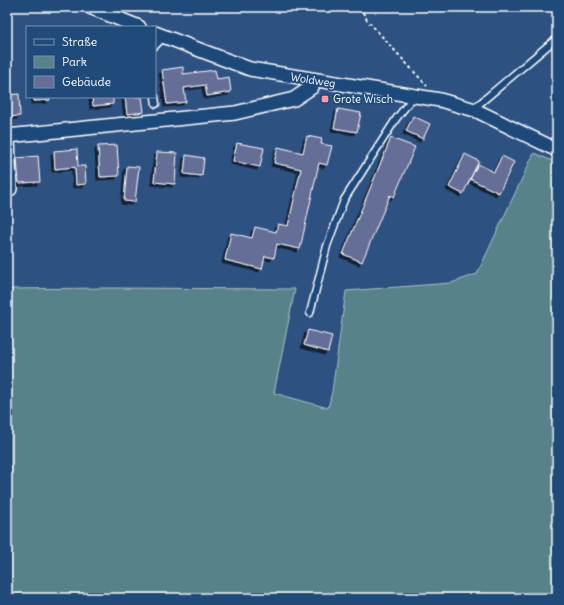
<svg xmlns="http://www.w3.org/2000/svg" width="564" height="605" viewBox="0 0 564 605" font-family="Delius,sans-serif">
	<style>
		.green { fill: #58828a; stroke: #acc0c4 }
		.building { fill: #656e96; stroke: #fff; filter: url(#shadow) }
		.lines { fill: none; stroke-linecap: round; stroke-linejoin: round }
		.service-casing { stroke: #fff; stroke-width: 9 }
		.minor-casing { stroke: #fff; stroke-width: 16 }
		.path { stroke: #fff; stroke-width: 2; stroke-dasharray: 3 3; stroke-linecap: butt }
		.service { stroke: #1f4a7a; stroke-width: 6 }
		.minor { stroke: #1f4a7a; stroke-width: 13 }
		.poi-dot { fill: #ff9aa2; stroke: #1f4a7a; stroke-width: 1.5 }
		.labels { text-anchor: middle; stroke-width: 3.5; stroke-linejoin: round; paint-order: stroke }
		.street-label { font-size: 11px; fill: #fff; stroke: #1f4a7a }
		.poi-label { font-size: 11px; fill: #fff; stroke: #1f4a7a; text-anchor: start }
	</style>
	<defs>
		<filter id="shadow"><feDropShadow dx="-3" dy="3" stdDeviation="0" flood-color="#0009"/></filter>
	</defs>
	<rect width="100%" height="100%" fill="#2d5180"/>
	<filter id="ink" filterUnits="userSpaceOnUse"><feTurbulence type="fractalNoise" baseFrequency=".025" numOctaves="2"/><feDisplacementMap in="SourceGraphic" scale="8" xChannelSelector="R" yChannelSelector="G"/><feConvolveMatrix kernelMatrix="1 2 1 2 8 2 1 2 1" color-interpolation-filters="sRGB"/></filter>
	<g filter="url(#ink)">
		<!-- green -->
		<path class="green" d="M534 153 557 163V232L555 237 557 238V598H16L7 593V357L8 354 7 289 107 288 295 289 274 393 328 408 332 392 346 291 451 283 477 274Z"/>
		<!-- building -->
		<path class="building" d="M183 67V74L215 70 217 79 229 77 231 92 207 96 205 85 184 88 186 102 167 104 162 70Z
			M19 94 20 116 7 117V95Z
			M34 97H49L50 100 34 101Z
			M92 97H116L113 98V104L93 106Z
			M125 97H142L144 112 127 114Z
			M338 109 361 113 357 132 334 128Z
			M413 116 430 124 423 139 406 131Z
			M307 136 322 139 321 144 332 146 327 165 319 163 300 249 277 244 274 258 265 256 262 269 225 260 231 233 252 238 255 227 276 232 278 224 288 226 301 169 274 163 278 147 303 153Z
			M391 138 415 147 394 197 390 195 362 262 343 254Z
			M237 143 264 148 260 167 233 161Z
			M117 145 119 176 100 177 98 146Z
			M77 149 78 166H85L86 184 76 185 75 167 55 169 54 151Z
			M157 152 177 153 175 184 154 182Z
			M465 154 479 161 463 194 449 187Z
			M186 155 204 158 202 176 184 174Z
			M38 156 40 182 19 183 17 158Z
			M502 156 514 162 499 193 470 179 478 164 494 172Z
			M127 166 139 167 135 202 124 201Z
			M308 330 332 336 328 352 304 345Z"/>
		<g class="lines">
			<defs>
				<path id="service" d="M155 46 164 37
					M155 97 156 104
					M475 110 479 104 557 38
					M310 313 327 246 344 200 396 119 414 96"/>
				<path id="minor" d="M90 7 139 27
					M155 33 250 69 440 100 475 110 557 150
					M7 136 235 113 294 99 312 87 315 80
					M8 136 10 189"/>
			</defs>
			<!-- service casing -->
			<use href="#service" class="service-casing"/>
			<!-- minor casing -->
			<use href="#minor" class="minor-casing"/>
			<!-- path -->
			<path class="path" d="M360 7 367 20 427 86
				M7 275 10 200"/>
			<!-- service -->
			<use href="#service" class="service"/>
			<!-- minor -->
			<use href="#minor" class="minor"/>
		</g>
	</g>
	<!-- markers -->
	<rect class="poi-dot" x="321" y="95" width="8" height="8" rx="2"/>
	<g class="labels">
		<!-- street labels -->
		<g class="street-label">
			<text transform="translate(313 80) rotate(9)" y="4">Woldweg</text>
		</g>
		<!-- poi labels -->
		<g class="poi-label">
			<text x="333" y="103">Grote Wisch</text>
		</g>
	</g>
	<!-- margin -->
	<rect width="564" height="605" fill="none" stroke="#1f4a7a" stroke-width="24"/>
	<rect x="12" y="12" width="540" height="581" fill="none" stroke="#fff" stroke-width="1.5" filter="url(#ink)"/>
	<!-- legend -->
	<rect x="26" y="26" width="130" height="72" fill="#1f4a7a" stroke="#7992af"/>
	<rect x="34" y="39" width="20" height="6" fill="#1f4a7a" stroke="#7992af"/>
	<text x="62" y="46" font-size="12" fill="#ffffff">Straße</text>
	<rect x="34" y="56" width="20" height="12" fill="#58828a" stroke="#7992af"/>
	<text x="62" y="66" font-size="12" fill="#ffffff">Park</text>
	<rect x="34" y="76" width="20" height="12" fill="#656e96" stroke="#7992af"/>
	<text x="62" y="86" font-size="12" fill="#ffffff">Gebäude</text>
</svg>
